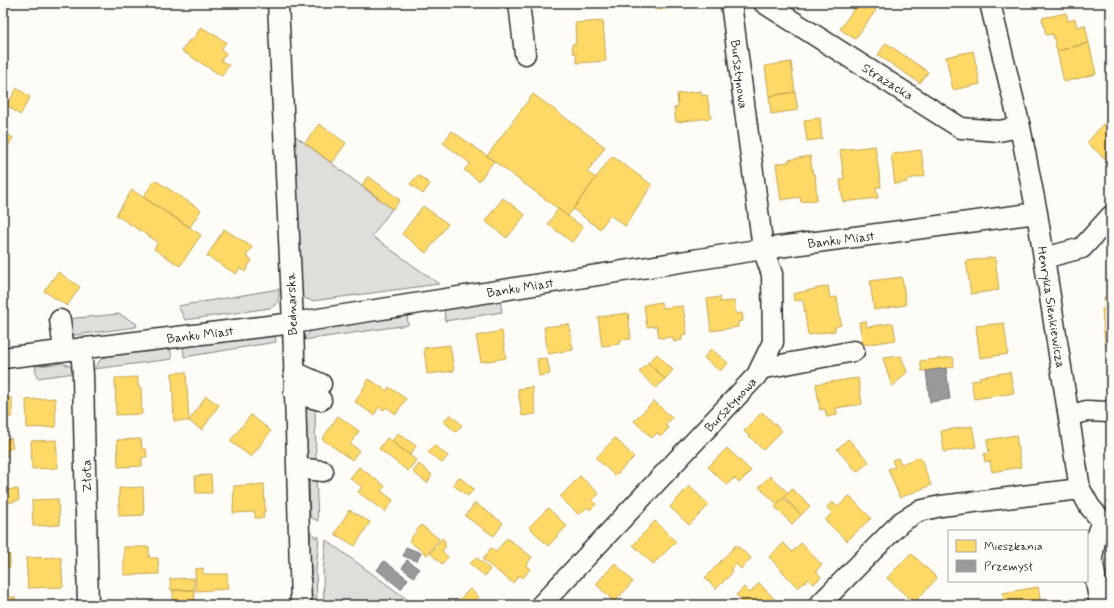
<svg xmlns="http://www.w3.org/2000/svg" width="1114" height="608" viewBox="0 0 1114 608" font-family="Mynerve,sans-serif">
	<style>
		.green { fill: #dfdeda; stroke: #858482 }
		.homes { fill: #ffd966; stroke: #bfa554 }
		.industry { fill: #999; stroke: #787878 }
		.lines { fill: none; stroke-linecap: round; stroke-linejoin: round }
		.minor-casing { stroke: #2b2b2b; stroke-width: 23 }
		.minor { stroke: #fdfcf7; stroke-width: 20 }
		.labels { text-anchor: middle; stroke-width: 4; stroke-linejoin: round; paint-order: stroke }
		.street-label { font-size: 13px; fill: #2b2b2b; stroke: #fdfcf7 }
	</style>
	<rect width="100%" height="100%" fill="#fdfcf7"/>
	<filter id="ink" filterUnits="userSpaceOnUse"><feTurbulence type="fractalNoise" baseFrequency=".025" numOctaves="2"/><feDisplacementMap in="SourceGraphic" scale="8" xChannelSelector="R" yChannelSelector="G"/><feConvolveMatrix kernelMatrix="1 2 1 2 8 2 1 2 1" color-interpolation-filters="sRGB"/></filter>
	<g filter="url(#ink)">
		<!-- green -->
		<path class="green" d="M289 131 392 209 372 236 439 284 312 301 304 298 299 292Z
			M279 289C279 299 279 304 270 308L185 320 178 306Z
			M500 300 502 312 445 321 444 308Z
			M407 313 408 325 304 340 312 329Z
			M119 314 137 324 136 327 68 336 66 319Z
			M275 335 276 342 184 357 183 345Z
			M170 347 172 359 94 369 100 360 108 356Z
			M63 363 70 366 75 373 37 378 35 366Z
			M315 407 316 463 308 462 306 409Z
			M309 478H316L318 521 310 517Z
			M310 532 314 535 315 538H316L317 536 319 537 316 571 317 605H312Z
			M326 540 415 605H324L323 571Z"/>
		<!-- homes -->
		<path class="homes" d="M655 3H680L681 7 655 10Z
			M858 3H866L876 10 855 39 840 29Z
			M1066 13 1068 21 1075 19 1077 27 1085 25 1089 43 1057 51 1053 34 1046 35 1042 18Z
			M603 21 606 61 577 63 576 53H573L572 44H576L575 23Z
			M201 27 226 42 221 50 226 53 221 61 229 65 222 76 182 51 189 40 191 42Z
			M886 43 928 72 920 83 878 55Z
			M1089 43 1096 74 1064 82 1057 51Z
			M973 51 980 84 953 90 946 57Z
			M791 62 795 92 769 96 765 66Z
			M17 88 30 97 20 115 7 105Z
			M701 91 702 96 707 95 711 118 676 122 674 108 678 107 677 94Z
			M795 92 798 110 771 114 769 96Z
			M533 94 605 147 587 172 596 178 568 216 487 156Z
			M820 118 822 139 807 141 804 120Z
			M1104 123 1111 130V157L1108 161 1087 143Z
			M319 124 346 143 332 163 305 143Z
			M3 131 13 138 3 154Z
			M452 131 494 161 479 181 464 170 470 163 443 143Z
			M875 146 881 187H876L878 198 843 202 840 180 844 179 840 150Z
			M921 150 925 176 907 179V182L895 184 891 154Z
			M612 156 652 185 625 226 610 215 600 229 573 209Z
			M810 156 813 175 815 174 817 200 801 202 800 197 781 200 776 164 788 162V160Z
			M418 175 430 184 423 194 410 184Z
			M368 176 400 200 394 208 392 209 362 185Z
			M155 180 201 210 190 227 143 197Z
			M132 190 201 235 180 266 154 249 158 242 116 215Z
			M503 198 525 215 507 238 485 221Z
			M423 206 448 224 426 253 402 234Z
			M558 209 583 227 572 242 548 224Z
			M224 229 252 247 246 256 252 260 245 272 240 268 236 274 207 256Z
			M995 257 999 290 971 294 966 261Z
			M58 272 80 287 67 306 44 291Z
			M902 277 906 305 874 310 870 281Z
			M828 286 830 298 837 297 841 325 835 327V331L808 335 803 300 794 301 793 294Z
			M1111 296V345H1105L1102 309H1105L1104 297Z
			M720 297V302L734 301 736 314 742 313 743 321 738 322V327L711 331 707 299Z
			M661 302 662 308 683 306 687 334 682 335V340L674 342 673 337 659 338 657 326 647 327 644 305Z
			M628 313 631 339 620 340V344L602 346 598 317Z
			M866 321 867 327 893 323 896 340 863 345 859 322Z
			M1004 323 1008 354 980 358 976 326Z
			M569 324 573 350 548 354 544 327Z
			M502 331 506 358 481 362 476 336Z
			M450 345 454 371 427 374 424 348Z
			M711 349 728 363 720 371 704 358Z
			M657 354 673 370 665 379 648 363Z
			M901 356 907 372 892 387 883 358Z
			M953 357 954 367 922 371 920 361Z
			M547 358 550 374 539 376 537 359Z
			M648 363 665 379 656 388 639 372Z
			M186 372 189 421H174L172 373Z
			M1010 372 1014 393 974 399 971 381 980 380 979 377Z
			M138 377V387H141L142 414 116 415 115 378Z
			M858 378 862 404 836 408 837 415 827 417 825 409 820 410 816 384Z
			M369 379 387 391 389 387 406 399 396 414 386 407 384 410 379 407 374 415 355 402Z
			M532 387 536 414 522 416 518 389Z
			M206 396 219 405 202 430 189 421Z
			M3 398H12V417H3Z
			M55 398 56 427 27 428 26 400Z
			M654 401 672 418 665 425 669 428 661 436 657 433 652 438 634 421Z
			M762 412 782 431 763 450 744 431Z
			M450 414 462 425 456 432 444 422Z
			M251 415 271 431 251 457 230 441Z
			M338 416 359 431 350 444 359 450 352 460 322 439Z
			M972 426 976 447 944 452 941 431Z
			M398 433 416 446 410 455 392 441Z
			M1016 435 1021 467 992 472 990 461 985 462 984 454 989 453 987 440Z
			M11 438 13 448 7 450V457L3 458V440Z
			M387 438 416 460 408 471 379 449Z
			M615 438 634 457 615 476 596 458Z
			M141 439 142 449H146L147 457H142V466L118 467 117 440Z
			M848 439 869 462 857 472 837 449Z
			M56 440 58 468 32 469 31 441Z
			M434 445 448 456 442 463 428 452Z
			M727 448 751 471 739 483 734 478 727 485 708 467Z
			M920 457 931 485 900 498 888 469 895 467 892 460 898 458 901 464Z
			M419 464 432 475 427 483 413 472Z
			M359 467 385 486 381 491 393 500 385 512 358 492 362 487 350 478Z
			M211 475 212 493H196L195 476Z
			M580 476 599 494 592 500 596 504 590 510 587 507 579 515 560 497Z
			M770 476 788 493 777 504 759 487Z
			M459 477 474 489 468 496 453 485Z
			M264 484 265 512H263L264 518H255V512L233 513 234 486Z
			M689 486 709 505 689 525 670 507Z
			M143 487 144 515 119 516V488Z
			M18 489 19 500 3 504V490Z
			M792 489 810 506 801 515 784 497Z
			M849 496 871 518 847 541 825 520 832 513 827 507 832 502 838 507Z
			M783 498 801 515 792 524 775 507Z
			M58 499 60 525 33 526 32 500Z
			M475 503 503 523 494 536 465 516Z
			M548 508 567 526 548 546 529 527Z
			M349 510 370 522 355 546 335 534Z
			M655 521 676 542 653 564 633 545Z
			M421 525 439 539 427 555 409 541Z
			M442 538 446 542 444 544 446 546 442 551 448 557 442 564 430 553Z
			M507 538 532 557 526 566 530 569 523 578 519 575 513 583 483 560 491 548 496 552Z
			M784 543 792 552 801 543 822 565 816 571 821 577 814 584 808 579 798 588 769 557Z
			M736 545 751 558 741 569 736 564 730 569 732 570 731 574 716 589 705 578Z
			M124 547H149V558H158L159 574 124 575Z
			M911 553 937 578 914 603 887 578Z
			M3 555H10V567L3 568Z
			M61 557 63 587 28 588 26 558Z
			M476 557 490 569 485 576 470 564Z
			M615 563 633 582 614 602 596 584Z
			M203 568V574H227L228 589 196 591 195 569Z
			M194 578V590H171L170 579Z
			M759 583 780 605H737L742 600 736 595 744 587 750 593Z
			M1038 587 1041 605H1005L1003 593Z
			M470 589 479 597 475 601 479 605H454Z
			M173 590H194L195 602 173 603Z
			M15 597 16 605H3V598Z
			M155 601V605H127V602Z
			M268 602V605H242V603Z"/>
		<!-- industry -->
		<path class="industry" d="M946 368 950 399 930 402 926 371Z
			M406 547 421 553 417 561 403 556Z
			M407 560 419 569 414 577 402 568Z
			M384 561 408 579 401 589 377 570Z"/>
		<g class="lines">
			<defs>
				<path id="minor" d="M278 3 293 323 301 605
					M519 3 525 54
					M764 3 961 128 999 131 1020 127
					M990 3 1020 127 1037 213 1080 489 1090 507 1102 521
					M1044 258 1082 248 1111 216
					M60 320 64 350
					M81 348 83 375 88 605
					M3 358 293 323 763 249 1037 213
					M760 369 854 351
					M294 372 321 384
					M294 393 321 400
					M1069 416 1086 411 1108 412 1111 410
					M297 468 323 471
					M541 605 757 375 773 342 772 274 763 249 731 3
					M819 605 901 522 919 511 941 506 1080 489
					M1100 605 1092 558 1095 540 1102 521"/>
			</defs>
			<!-- minor casing -->
			<use href="#minor" class="minor-casing"/>
			<!-- minor -->
			<use href="#minor" class="minor"/>
		</g>
	</g>
	<g class="labels">
		<!-- street labels -->
		<g class="street-label">
			<text transform="translate(740 74) rotate(83)" y="5">Bursztynowa</text>
			<text transform="translate(888 81) rotate(32)" y="5">Strażacka</text>
			<text transform="translate(841 239) rotate(-7)" y="5">Banku Miast</text>
			<text transform="translate(520 287) rotate(-9)" y="5">Banku Miast</text>
			<text transform="translate(291 304) rotate(-92)" y="5">Bednarska</text>
			<text transform="translate(1052 307) rotate(81)" y="5">Henryka Sienkiewicza</text>
			<text transform="translate(200 334) rotate(-7)" y="5">Banku Miast</text>
			<text transform="translate(730 404) rotate(-47)" y="5">Bursztynowa</text>
			<text transform="translate(86 476) rotate(-91)" y="5">Złota</text>
		</g>
	</g>
	<!-- margin -->
	<rect width="1114" height="608" fill="none" stroke="#fdfcf7" stroke-width="16"/>
	<rect x="8" y="8" width="1098" height="592" fill="none" stroke="#2b2b2b" stroke-width="1.5" filter="url(#ink)"/>
	<!-- legend -->
	<rect x="948" y="530" width="140" height="52" fill="#fdfcf7" stroke="#a9a8a5"/>
	<rect x="956" y="540" width="20" height="12" fill="#ffd966" stroke="#a9a8a5"/>
	<text x="984" y="550" font-size="12" fill="#2b2b2b">Mieszkania</text>
	<rect x="956" y="560" width="20" height="12" fill="#999999" stroke="#a9a8a5"/>
	<text x="984" y="570" font-size="12" fill="#2b2b2b">Przemysł</text>
</svg>
